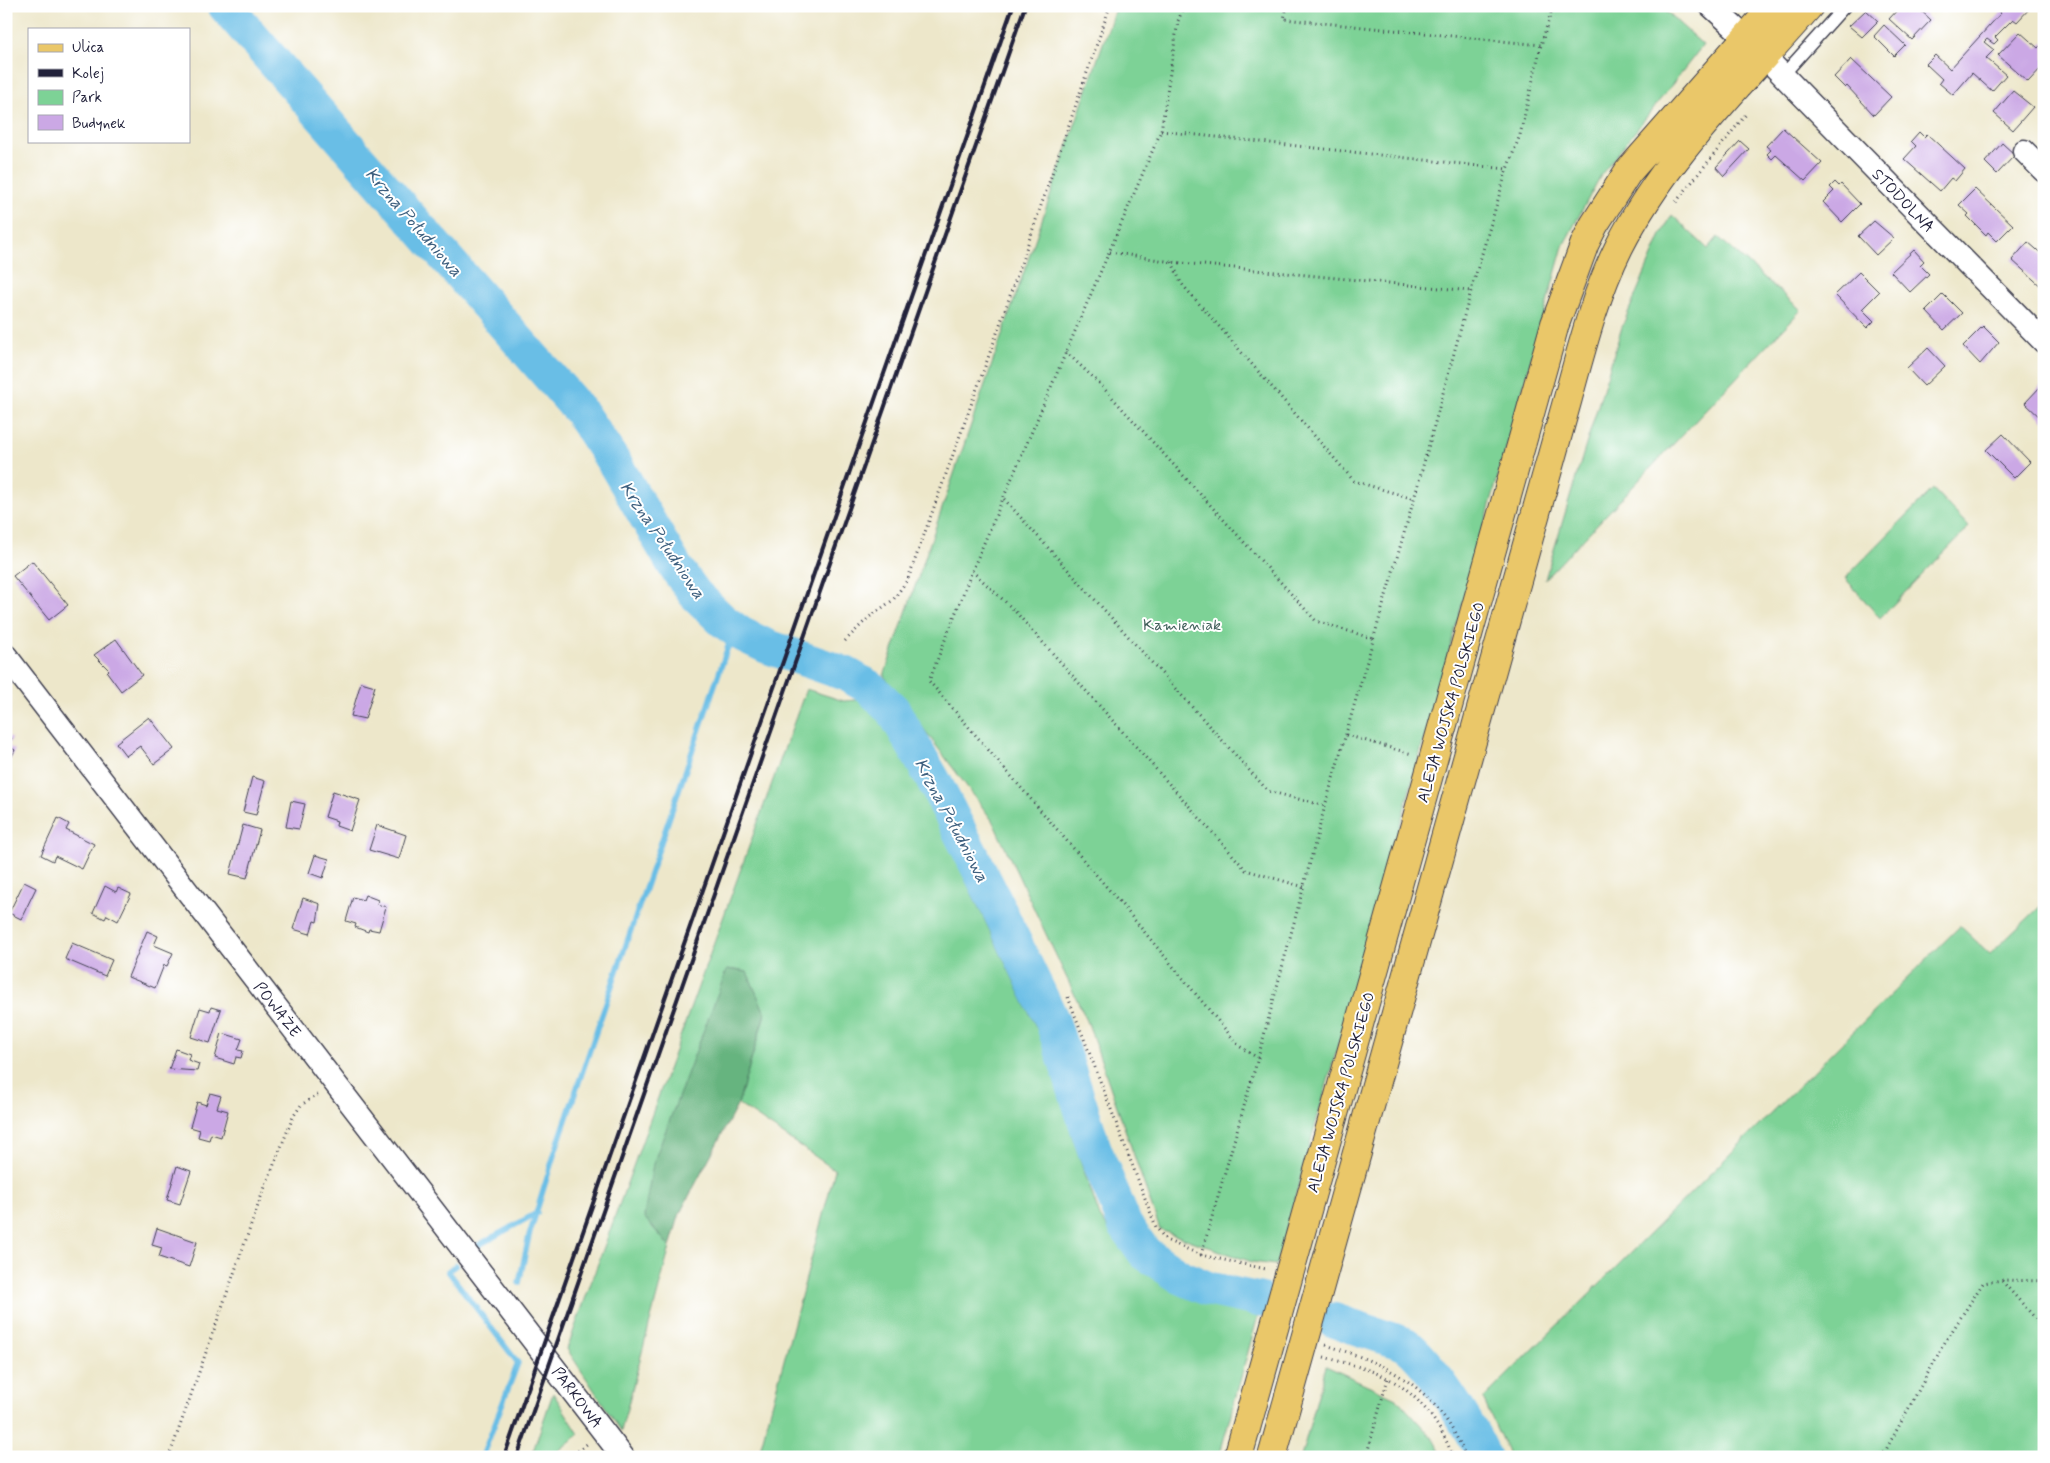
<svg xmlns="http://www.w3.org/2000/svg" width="2050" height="1463" viewBox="0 0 2050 1463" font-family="Mynerve,sans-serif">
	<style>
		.green { fill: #7dd296; stroke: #507a68 }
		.forest { fill: #66b47f; stroke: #446b5d }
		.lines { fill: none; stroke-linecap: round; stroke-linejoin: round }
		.stream { stroke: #69bee6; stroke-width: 5.5 }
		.river { stroke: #69bee6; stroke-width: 35 }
		.building { fill: #cba8e5 }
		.lane-casing { stroke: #404050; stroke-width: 14 }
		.street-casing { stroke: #404050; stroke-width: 25 }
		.primary-casing { stroke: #404050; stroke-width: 30 }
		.path { stroke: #404050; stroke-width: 3; stroke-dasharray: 1 4; stroke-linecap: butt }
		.lane { stroke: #fff; stroke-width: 11 }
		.street { stroke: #fff; stroke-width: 22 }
		.primary { stroke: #eac769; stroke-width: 28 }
		.rail { stroke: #22223b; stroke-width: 4 }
		.labels { text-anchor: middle; stroke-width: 4; stroke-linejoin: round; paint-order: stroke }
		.street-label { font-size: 16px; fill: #22223b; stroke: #fff }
		.park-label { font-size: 16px; fill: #42605b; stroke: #fff }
		.water-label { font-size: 18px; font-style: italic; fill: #3e607f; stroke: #fff }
	</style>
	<rect width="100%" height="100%" fill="#fff"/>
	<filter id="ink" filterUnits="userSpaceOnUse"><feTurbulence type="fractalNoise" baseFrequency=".02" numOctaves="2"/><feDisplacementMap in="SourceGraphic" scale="10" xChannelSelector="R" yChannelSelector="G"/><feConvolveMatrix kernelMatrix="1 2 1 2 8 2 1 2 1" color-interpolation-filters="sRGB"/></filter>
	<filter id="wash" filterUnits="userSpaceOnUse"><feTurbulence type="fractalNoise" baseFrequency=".0096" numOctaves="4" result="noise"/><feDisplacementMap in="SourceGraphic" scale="20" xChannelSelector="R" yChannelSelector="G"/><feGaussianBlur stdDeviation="1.12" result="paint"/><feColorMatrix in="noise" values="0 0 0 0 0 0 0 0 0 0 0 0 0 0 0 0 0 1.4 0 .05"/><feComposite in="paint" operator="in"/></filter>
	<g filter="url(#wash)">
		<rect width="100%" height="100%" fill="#ede7ca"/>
		<!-- green -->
		<path class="green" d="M1116 6H1660L1703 45 1601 175 1563 246 1276 1265 1252 1262 1160 1230 1088 1023 992 820 884 676Z
			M1672 215 1708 249 1718 237 1801 310 1545 579 1622 327 1660 237Z
			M1933 489 1969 527 1880 618 1845 578Z
			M806 689 844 701 867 699 902 748 1051 1058 1073 1139 1100 1217 1131 1261 1168 1287 1259 1312 1219 1457H758L835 1170 738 1104 765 1014 747 972 727 969 644 1217 670 1247 621 1431 567 1349Z
			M2044 903V1457H1510L1483 1399 1960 926 1990 954Z
			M1326 1366 1396 1398 1437 1443 1441 1457H1301Z
			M553 1393 579 1434 551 1457H531Z"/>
		<!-- forest -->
		<path class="forest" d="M727 969 747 972 765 1013 738 1104 680 1213 670 1247 644 1217 653 1164Z"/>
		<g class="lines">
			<!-- stream -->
			<path class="stream" d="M477 1246 537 1213
				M456 1265 448 1271 518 1363 482 1457
				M519 1283 529 1236 555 1152 734 629"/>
			<!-- river -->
			<path class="river" d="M225 6 579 410 615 464 676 568 695 594 722 620 741 634 766 646 846 674 869 687 893 710 935 783 990 891 1052 1020 1094 1148 1125 1225 1145 1253 1181 1277 1209 1289 1260 1300
				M1333 1320 1405 1344C1429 1361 1472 1429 1484 1457"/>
		</g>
		<g id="blocks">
			<!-- building -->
			<path class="building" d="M1901 6H1916L1931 20 1912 40 1889 19Z
				M1994 6H2032L2017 22 2013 19 1995 37 1998 40 1994 44 1987 39 1984 42 1994 50 1986 58 2006 75 1992 91 1972 73 1953 95 1939 83 1942 79 1926 64 1935 55 1950 69 2001 13Z
				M1866 10 1878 21 1862 37 1849 26Z
				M1884 25 1905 45 1894 56 1874 36Z
				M2020 32 2038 48 2044 42V65L2028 82 1998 55Z
				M1851 59 1891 97 1874 115 1847 86 1845 88 1834 77Z
				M2013 91 2033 107 2013 130 1994 113Z
				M1783 128 1822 163 1805 181 1776 155 1772 159 1767 154 1771 150 1766 146Z
				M1919 132 1924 137 1927 134 1965 169 1955 181 1951 178 1940 191 1904 159 1916 146 1911 141Z
				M1740 141 1749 149 1724 176 1716 167Z
				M2002 143 2015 155 1997 174 1985 162Z
				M1835 182 1839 186 1841 184 1860 204 1842 222 1823 202 1834 191 1830 187Z
				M1975 189 2013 225 1997 241 1988 232 1986 235 1967 216 1969 214 1959 205Z
				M1874 221 1894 238 1876 255 1858 236Z
				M2028 242 2044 256V289L2012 260Z
				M1914 250 1924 261 1920 265 1929 274 1910 292 1891 272Z
				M1859 272 1879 292 1862 309 1874 321 1867 328 1835 295Z
				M1943 294 1962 313 1944 330 1926 311Z
				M1983 326 1999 342 1980 364 1963 346Z
				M1928 348 1945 366 1924 386 1907 368Z
				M2042 385 2044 387V421L2025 403Z
				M2003 434 2030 462 2014 478 1986 450Z
				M6 525 11 530 10 535 6 539Z
				M32 561 68 605 49 620 13 576Z
				M116 639 142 675 121 691 107 672 109 670 94 655Z
				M361 682 375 686 365 719 351 716Z
				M149 717 174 749 154 764 140 746 126 756 116 743Z
				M6 735 12 738 8 746 15 750 6 768Z
				M252 777 265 781 256 815 243 812Z
				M333 791 360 800 350 831 336 826 337 821 325 817Z
				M291 801 305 804 299 829 286 827Z
				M58 818 69 824 66 830 94 844 82 869 55 856 53 861 41 855Z
				M243 825 260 830 247 878 230 874Z
				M377 825 406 835 399 859 369 850Z
				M315 855 329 859 323 878 309 873Z
				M24 882 36 888 21 919 9 913Z
				M105 886 116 892 118 888 131 894 118 921 107 915 105 919 93 913Z
				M365 895 378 900 377 904 386 907 379 931 369 929 368 932 355 927 356 924 346 921 353 897 363 900Z
				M303 898 320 904 317 922 314 921 310 934 293 929Z
				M147 931 158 936 154 945 173 953 167 966 164 965 155 988 128 977Z
				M72 943 112 960 105 976 65 959Z
				M211 1007 221 1010 210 1043 191 1037 200 1008 210 1011Z
				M222 1033 242 1039 238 1050 243 1051 241 1058 236 1057 234 1064 215 1058Z
				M176 1049 190 1054 188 1060 199 1064 197 1071 169 1069Z
				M210 1093 221 1096 217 1108 228 1111 221 1137 211 1134 209 1140 198 1137 200 1130 190 1127 197 1102 206 1105Z
				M177 1166 191 1171 180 1204 167 1200Z
				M157 1228 197 1242 189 1267 159 1257 162 1248 152 1245Z"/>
		</g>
	</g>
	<g filter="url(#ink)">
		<use href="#blocks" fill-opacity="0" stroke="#404050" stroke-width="1"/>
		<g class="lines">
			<defs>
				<path id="lane" d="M1783 75 1845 6"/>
				<path id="street" d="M1711 6 1746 38
					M1765 57 2044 342
					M2024 151 2044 171
					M6 656 623 1457"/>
				<path id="primary" d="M1238 1457 1555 324 1585 243 1594 225 1628 172 1774 6
					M1272 1457 1568 398C1582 347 1595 295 1619 247 1665 156 1743 82 1809 6"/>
			</defs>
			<!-- lane casing -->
			<use href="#lane" class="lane-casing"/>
			<!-- street casing -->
			<use href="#street" class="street-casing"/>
			<!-- primary casing -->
			<use href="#primary" class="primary-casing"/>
			<!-- path -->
			<path class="path" d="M1184 6 1178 21 1161 131 972 571 929 681 1117 899 1239 1046 1258 1058
				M1287 6 1284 19 1541 45
				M1161 131 1507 169
				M1676 202 1747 113
				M1110 252 1172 262 1471 291
				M1172 262 1181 283 1354 481 1414 499
				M1066 352 1098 382 1316 621 1374 639
				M1004 499 1268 791 1325 806
				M972 571 1013 609 1246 870 1304 887
				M845 641 868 618 893 600 908 579 996 336 1110 6
				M1346 735 1412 754
				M1068 997 1156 1227 1166 1240 1201 1255 1266 1269
				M1201 1255 1258 1058 1325 806 1414 499 1471 291 1507 169 1520 135 1541 45 1553 6
				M2002 1281 2044 1328
				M1326 1345C1393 1366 1438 1389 1466 1457
				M1324 1357C1345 1363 1368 1368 1387 1378 1418 1393 1442 1426 1453 1457
				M169 1457 261 1197 293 1117 301 1105 319 1094
				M570 1457 587 1444
				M1366 1457 1388 1378
				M1882 1457 1945 1342 1983 1283 2002 1280 2044 1281
				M2040 1457 2044 1453"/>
			<!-- lane -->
			<use href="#lane" class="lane"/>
			<!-- street -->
			<use href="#street" class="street"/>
			<!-- primary -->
			<use href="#primary" class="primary"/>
			<!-- rail -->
			<path class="rail" d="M504 1457 1013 6
				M517 1457 1025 6"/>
		</g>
	</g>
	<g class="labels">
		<!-- street labels -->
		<g class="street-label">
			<text transform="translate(1904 200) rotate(46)" y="6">STODOLNA</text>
			<text transform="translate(1450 702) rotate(-74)" y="6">ALEJA WOJSKA POLSKIEGO</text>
			<text transform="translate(278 1009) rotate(52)" y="6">POWAŻE</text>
			<text transform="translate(1340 1092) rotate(-74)" y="6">ALEJA WOJSKA POLSKIEGO</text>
			<text transform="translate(578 1397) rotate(53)" y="6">PARKOWA</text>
		</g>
		<!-- park labels -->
		<g class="park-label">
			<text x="1182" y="630">Kamieniak</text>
		</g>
		<!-- water labels -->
		<g class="water-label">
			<text transform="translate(414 222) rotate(49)" y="6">Krzna Południowa</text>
			<text transform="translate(663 540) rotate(56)" y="6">Krzna Południowa</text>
			<text transform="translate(952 820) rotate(62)" y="6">Krzna Południowa</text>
		</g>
	</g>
	<!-- margin -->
	<rect width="2050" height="1463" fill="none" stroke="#fff" stroke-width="25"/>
	<!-- legend -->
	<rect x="28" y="28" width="162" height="115" fill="#ffffff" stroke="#a7a7b1"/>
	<rect x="38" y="44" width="25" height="8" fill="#eac769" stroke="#a7a7b1"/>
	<text x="72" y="52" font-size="15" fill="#22223b">Ulica</text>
	<rect x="38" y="69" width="25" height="8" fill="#22223b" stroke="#a7a7b1"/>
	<text x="72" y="78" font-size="15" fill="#22223b">Kolej</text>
	<rect x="38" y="90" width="25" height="15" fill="#7dd296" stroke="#a7a7b1"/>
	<text x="72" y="102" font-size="15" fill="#22223b">Park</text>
	<rect x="38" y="115" width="25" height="15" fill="#cba8e5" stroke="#a7a7b1"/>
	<text x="72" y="128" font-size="15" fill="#22223b">Budynek</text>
</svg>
